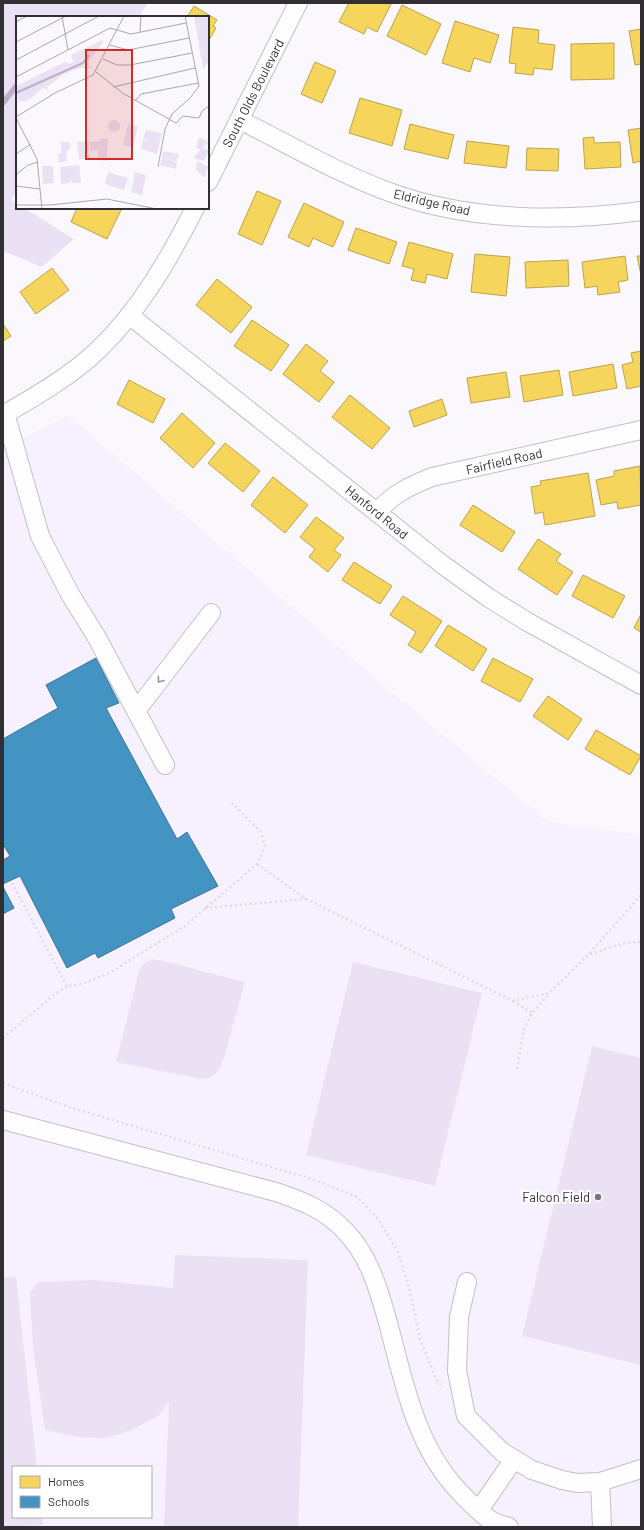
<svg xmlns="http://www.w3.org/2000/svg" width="644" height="1530" viewBox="0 0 644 1530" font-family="Barlow,sans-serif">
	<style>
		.built { fill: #f7f0fe; fill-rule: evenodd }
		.green { fill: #ebe1f4 }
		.homes { fill: #f6d55c; stroke: #bba350 }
		.schools { fill: #4393c3; stroke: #3e7598 }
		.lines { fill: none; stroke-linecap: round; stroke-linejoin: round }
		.stream { stroke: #bdaeca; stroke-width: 5.5 }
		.minor-casing { stroke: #c2c0c4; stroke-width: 20 }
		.path { stroke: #deddde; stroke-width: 2.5; stroke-dasharray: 2 3; stroke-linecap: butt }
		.minor { stroke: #fefeff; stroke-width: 18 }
		.oneway { stroke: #98969a }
		.poi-dot { fill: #78757a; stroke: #fff; stroke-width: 1.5 }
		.labels { text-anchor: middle; stroke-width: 4; stroke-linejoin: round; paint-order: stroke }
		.street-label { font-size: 13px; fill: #322f34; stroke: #fff }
		.poi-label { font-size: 13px; fill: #322f34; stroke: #fff; text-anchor: end }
		.inset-river { fill: none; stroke: #bdaeca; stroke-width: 2 }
		.inset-road { fill: none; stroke: #aaa8ac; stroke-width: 1 }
		.view { fill: #d62828; fill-opacity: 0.15; stroke: #d62828; stroke-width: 2 }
		.inset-edge { fill: none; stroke: #322f34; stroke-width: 2 }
	</style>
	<rect width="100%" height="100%" fill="#faf8fc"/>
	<!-- built -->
	<path class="built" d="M67 415 403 702 548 822 641 835V1527H3V449ZM13 1467H151V1517H13Z"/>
	<!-- green -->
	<path class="green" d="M3 3H148L138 17H17V191L11 200 17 204V208H24L74 239 42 267 3 251Z
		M151 959 159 960 245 982 224 1058 219 1069 214 1075 208 1078 202 1079 116 1062 139 971 143 964Z
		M353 962 482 993 435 1186 306 1155Z
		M592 1046 641 1058V1365L522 1336Z
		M175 1255 308 1260 298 1527H164L169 1402 159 1415 132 1430 106 1438 78 1437 45 1430 33 1348 30 1293 38 1282 94 1280 173 1288Z
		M16 1277 37 1467H13V1517H42L43 1525 3 1527V1278Z"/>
	<!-- homes -->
	<path class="homes" d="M349 3H389L391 4 377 32 367 27 364 34 339 22Z
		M402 5 441 24 426 55 387 36Z
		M194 6 217 20 213 26 216 28 208 42V17H187Z
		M455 21 499 35 490 63 474 58 470 72 442 63Z
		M513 27 539 30 538 43 555 45 552 70 534 68 533 75 515 73 516 64 509 63Z
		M641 29V64L635 65 629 31Z
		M614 43V79L571 80V44Z
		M315 62 336 71 322 103 301 94Z
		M360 98 402 110 392 146 349 133Z
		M410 124 454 135 448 159 404 149Z
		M641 128V161L633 163 628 130Z
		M594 137V143L620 142 621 167 585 169 583 138Z
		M467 141 509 146 506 168 464 163Z
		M527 148 559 149 558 171 526 170Z
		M257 191 281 201 262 245 238 234Z
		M304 203 344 222 333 247 313 238 309 247 288 237Z
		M77 208H122L107 239 71 222Z
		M356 228 397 242 389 264 348 250Z
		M409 242 453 254 447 279 427 274 425 283 411 280 414 269 402 266Z
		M475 254 510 257 506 296 471 292Z
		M625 256 628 280 618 282 620 292 598 295 597 286 585 288 582 262Z
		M637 256H641V275Z
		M568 260 569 286 526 288 525 262Z
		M52 268 69 290 36 314 20 292Z
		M217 279 252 307 231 333 196 305Z
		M252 320 289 345 271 371 234 346Z
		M3 324 11 336 3 341Z
		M306 344 328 361 320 371 334 382 319 402 283 374Z
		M641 351V386L627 389 622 365 633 362 631 353Z
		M613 364 617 388 573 396 569 372Z
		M559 370 563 395 524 402 520 376Z
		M506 372 510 397 471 403 467 378Z
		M129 380 165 399 153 423 117 404Z
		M350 395 390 428 372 449 332 417Z
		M442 399 447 415 414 427 409 411Z
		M182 413 215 443 193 468 160 438Z
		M225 443 260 471 243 492 208 463Z
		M640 466 641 505 618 509 617 502 601 505 596 480 614 476V471Z
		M588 473 595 516 545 525 543 512 535 514 531 487 541 485 540 481Z
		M273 477 308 505 285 533 251 505Z
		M473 505 515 532 502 552 460 525Z
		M316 517 344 538 334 550 341 555 328 572 309 557 315 549 300 537Z
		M538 539 561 554 556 561 573 572 557 595 518 569Z
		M354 562 392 586 380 604 342 580Z
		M583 575 625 596 613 618 572 596Z
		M403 596 442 621 421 653 408 645 416 632 390 615Z
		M641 614V632L634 628Z
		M448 625 487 649 473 671 435 646Z
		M493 658 533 679 520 702 481 681Z
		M548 696 582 719 568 740 533 716Z
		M596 730 641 756 630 775 585 749Z"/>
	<!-- schools -->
	<path class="schools" d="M96 658 119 703 106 708 177 839 187 832 218 886 171 909 175 918 98 958 95 953 67 968 20 876 3 884V860L10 856 3 844V739L58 708 46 685Z
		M3 887 14 908 3 914Z"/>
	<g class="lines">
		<!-- stream -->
		<path class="stream" d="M3 103 17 85"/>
		<defs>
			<path id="minor" d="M240 120C290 145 339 174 392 193 469 221 562 222 641 211
				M208 182 298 3
				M129 315 443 565 489 598 526 621 641 685
				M5 413 40 536 70 594 96 636 165 765
				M3 415C36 396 71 376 98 350 140 310 169 259 195 208
				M377 513C390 495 412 485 432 477L641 430
				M136 711 211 613
				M3 1120 276 1192C303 1201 327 1211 346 1232 369 1256 378 1288 387 1319 403 1378 414 1442 456 1488 463 1496 483 1516 492 1521 497 1524 503 1525 509 1527
				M467 1282 459 1317 457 1371 466 1416 502 1452 532 1470 562 1480 577 1483 600 1482 641 1469
				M600 1482 602 1527
				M479 1510 514 1459"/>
		</defs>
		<!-- minor casing -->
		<use href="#minor" class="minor-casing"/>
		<!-- path -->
		<path class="path" d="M257 864 306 899 513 1001 549 993 589 954 641 895
			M12 883 67 986
			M205 908 306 899
			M590 954 625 943 641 942
			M513 1001 532 1013
			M3 1038 55 994 67 986 82 984 109 973 185 926 257 864 265 847 261 832 232 803
			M517 1069 524 1029 532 1013 549 994
			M3 1083 72 1108 312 1179 357 1197 378 1219 398 1252 410 1291 420 1339 436 1379 441 1385"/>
		<!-- minor -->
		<use href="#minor" class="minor"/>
	</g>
	<!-- one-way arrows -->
	<defs><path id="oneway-chevron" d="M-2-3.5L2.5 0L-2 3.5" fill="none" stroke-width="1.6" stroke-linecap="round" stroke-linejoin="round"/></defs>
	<use class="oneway" href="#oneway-chevron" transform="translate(160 680) rotate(127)"/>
	<!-- markers -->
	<circle class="poi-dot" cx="598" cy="1197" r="4"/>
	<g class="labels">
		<!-- street labels -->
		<g class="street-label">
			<text transform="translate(253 93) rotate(-63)" y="5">South Olds Boulevard</text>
			<text transform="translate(432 202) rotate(13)" y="5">Eldridge Road</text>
			<text transform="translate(504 461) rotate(-13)" y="5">Fairfield Road</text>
			<text transform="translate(377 512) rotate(39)" y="5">Hanford Road</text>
		</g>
		<!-- poi labels -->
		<g class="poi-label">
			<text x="590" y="1202">Falcon Field</text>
		</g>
	</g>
	<!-- overview -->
	<g transform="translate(16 16)">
		<rect width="193" height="193" fill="#faf8fc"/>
		<path d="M178 0H193V45L187 53ZM86 24 87 26 71 48 76 51 73 53 64 52 48 58 31 71 32 74 27 72 12 84 3 86 0 70 49 46 53 48 57 46 55 39ZM92 110a6 6 0 1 1 12 0a6 6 0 1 1-12 0ZM112 108 122 110 117 131 107 129ZM130 114 146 117 141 138 125 133 127 124 135 125 127 123ZM183 121 193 126 186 132 193 134 188 145 177 142 185 133 180 132ZM83 123H92L91 145 82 144V134L74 135 73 126 83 125ZM72 125 74 142 63 143 61 126ZM44 126H54V132L50 136 51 145 43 147 42 138 46 137ZM147 135 163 138 161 145 146 142ZM146 142 161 146 160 153 144 149ZM181 145 192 151 188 162 180 154ZM63 149 65 167H56L54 162V167L45 168 44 151ZM26 150H37L38 167 27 168ZM92 156 112 162 108 174 89 168ZM119 156 130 159 126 179 115 176Z" fill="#ebe1f4"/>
		<path class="inset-river" d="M0 77 67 47 73 39"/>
		<path class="inset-road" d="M46 0 52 34M0 6 11 0M124 16 125 0M0 26 50 0M94 29 112 34 173 22M87 43 101 49H114L176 37M0 44 83 0M80 56 108 78 160 107 167 100 183 102 186 95 193 90M0 61 94 12 115 18 170 7M97 71 179 52M119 85 125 78 182 67M0 101 39 77 77 59 108 0M0 102 21 143 26 193M0 138 15 128M142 151 149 113 156 98 174 82 183 70 169 0M0 159 12 149 22 146M0 170 24 173M0 189H34L91 183 141 193"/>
		<path class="view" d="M70 34H116V143H70Z"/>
		<rect width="193" height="193" class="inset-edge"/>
	</g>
	<!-- border -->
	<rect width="644" height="1530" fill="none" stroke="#322f34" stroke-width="8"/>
	<!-- legend -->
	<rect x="12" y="1466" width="140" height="52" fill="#ffffff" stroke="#adacae"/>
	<rect x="20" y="1476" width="20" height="12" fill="#f6d55c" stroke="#adacae"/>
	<text x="48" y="1486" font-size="12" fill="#322f34">Homes</text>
	<rect x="20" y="1496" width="20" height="12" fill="#4393c3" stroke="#adacae"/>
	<text x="48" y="1506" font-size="12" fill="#322f34">Schools</text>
</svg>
